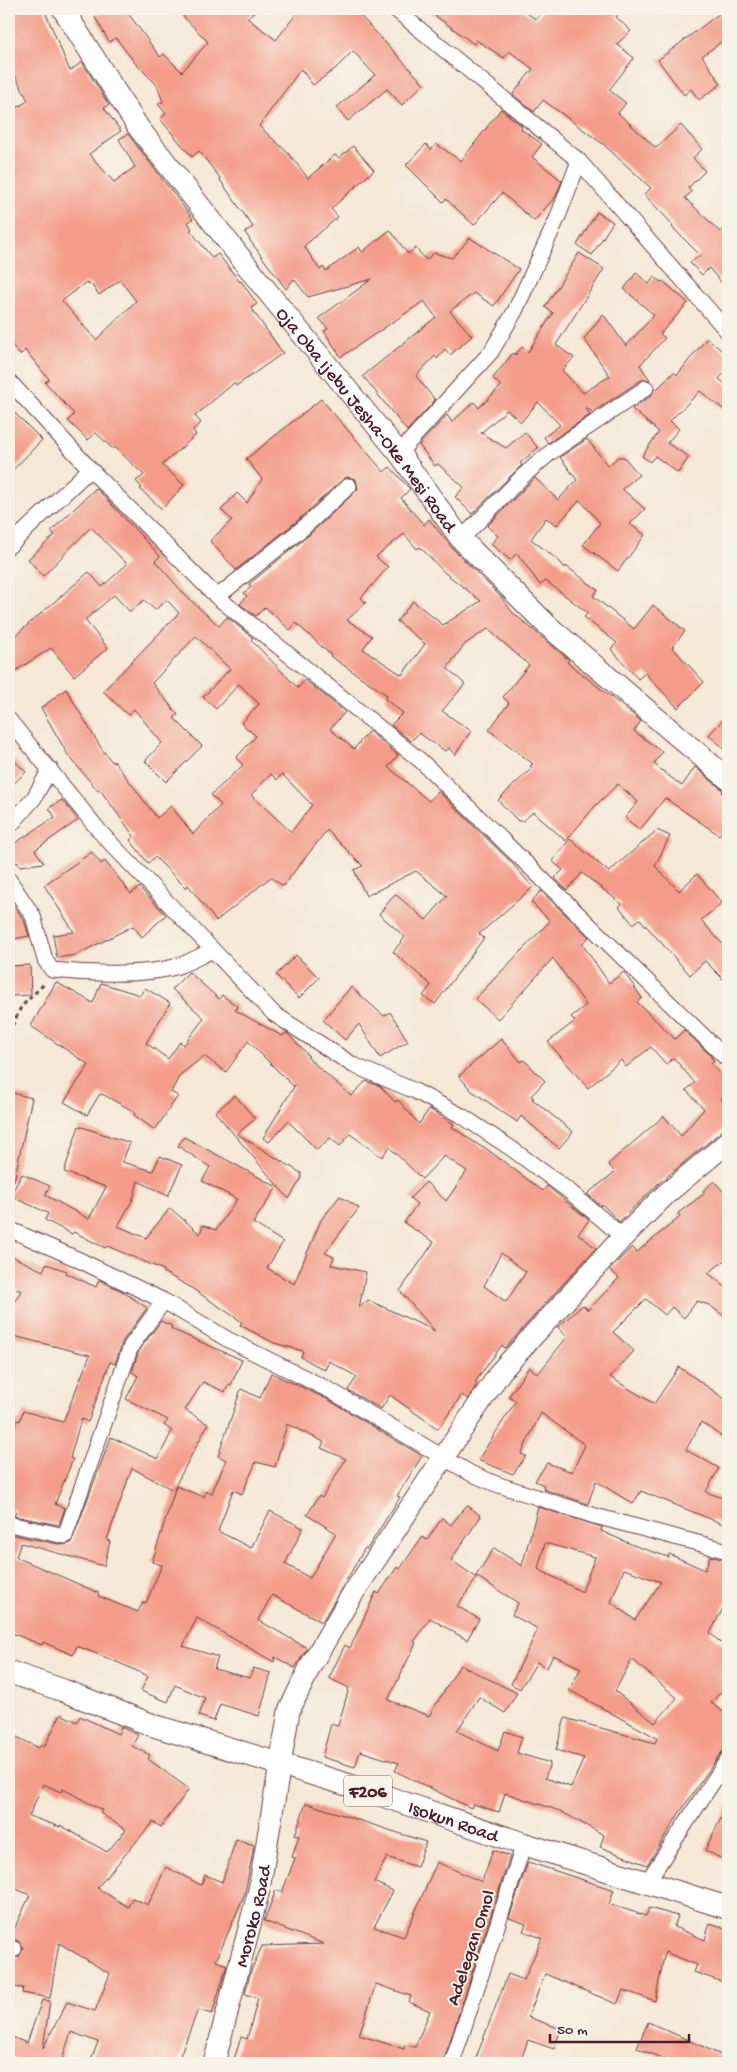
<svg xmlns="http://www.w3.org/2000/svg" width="737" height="2072" viewBox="0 0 737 2072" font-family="'Gochi Hand',sans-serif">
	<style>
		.building { fill: #f49c89; fill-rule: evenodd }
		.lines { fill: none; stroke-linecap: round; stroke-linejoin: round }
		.street-casing { stroke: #643d44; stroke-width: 17 }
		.secondary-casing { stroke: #643d44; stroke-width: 23 }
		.primary-casing { stroke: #643d44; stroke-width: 24 }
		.path { stroke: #643d44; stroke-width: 3; stroke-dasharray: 4 4; stroke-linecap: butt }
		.street { stroke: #fff; stroke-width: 15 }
		.secondary { stroke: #fff; stroke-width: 21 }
		.primary { stroke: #fff; stroke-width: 22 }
		.labels { text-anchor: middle; stroke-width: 4; stroke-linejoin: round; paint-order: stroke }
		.shield { fill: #f7f3e8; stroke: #7e5f64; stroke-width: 1 }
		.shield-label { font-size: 18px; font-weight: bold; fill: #4a1f2b }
		.street-label { font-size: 19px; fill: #4a1f2b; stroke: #f7f3e8 }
	</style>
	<rect width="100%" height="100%" fill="#f7f3e8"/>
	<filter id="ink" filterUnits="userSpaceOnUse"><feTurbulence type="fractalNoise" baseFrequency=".02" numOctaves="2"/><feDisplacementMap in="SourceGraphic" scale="10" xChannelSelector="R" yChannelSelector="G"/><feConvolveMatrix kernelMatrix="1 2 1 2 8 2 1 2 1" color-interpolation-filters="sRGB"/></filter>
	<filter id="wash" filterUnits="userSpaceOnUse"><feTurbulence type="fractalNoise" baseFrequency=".0096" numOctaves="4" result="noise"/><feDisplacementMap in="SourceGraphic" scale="20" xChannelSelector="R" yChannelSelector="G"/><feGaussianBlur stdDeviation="1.12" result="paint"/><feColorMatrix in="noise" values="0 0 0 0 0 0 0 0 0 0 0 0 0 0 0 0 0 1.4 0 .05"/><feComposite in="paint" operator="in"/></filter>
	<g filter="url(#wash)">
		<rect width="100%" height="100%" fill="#f5e8d5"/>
		<g id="blocks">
			<!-- building -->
			<path class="building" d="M9 9H44L70 71 82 62 109 105 104 108 121 131 89 154 114 182 135 167 119 139 128 134 193 219 188 222 192 229 190 230 212 258 218 254 240 282 241 281 257 304 251 308 283 353 236 386 234 383 195 416 201 423 193 430 196 435 162 465 184 485 162 509 140 489 142 488 136 481 144 475 115 447 113 449 96 433 88 440 68 421 74 414 45 382 49 379 25 350 20 355 9 341V112L28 101 15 75 9 78ZM120 280 136 301 96 340 62 301 86 282 89 285 91 284 99 295Z
				M109 9H125L160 57 164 54 182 72 208 42 176 9H258L247 18 276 40 300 9H354L424 84 402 105 387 89 348 121 336 108 375 75 353 51 335 69 313 85 301 69 259 126 288 153 308 178 335 155 339 158 353 146 374 170 331 209 338 217 304 246 320 270 323 267 326 271 359 247 362 252 390 230 408 254 416 248 426 260 434 253 452 258 470 238 519 269 494 306 474 293 450 311 472 336 450 355 445 349 437 359 435 356 416 376 435 400 407 431 363 376 436 317 424 301 341 357 324 331 328 329 319 318 372 279 308 297 294 279 286 289 251 242 245 232 253 227 220 180 221 179 199 151 192 157 160 119 166 114 158 104 163 102 157 85 135 63 116 38 109 42 95 17Z
				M426 9H520L536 19 544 9H623L616 17 631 31 617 44 634 58 609 90 626 103 618 113 656 148 681 125 702 149 693 158 705 171 688 188 691 192 685 198 720 232 728 225V290L709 268 702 275 690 263 700 255 672 227 673 225 644 194 651 188 603 144 543 100 534 112 513 94 533 69 509 51 504 58 476 40 474 44Z
				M720 13 728 24V37L702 56 721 84 699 100 691 89 684 95 658 60Z
				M501 109 522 126 521 129 542 144 532 157 562 181 556 196 534 221 502 193 474 225 446 199 443 202 406 165 426 144 431 150 436 144 461 161Z
				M597 212 613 222 592 255 577 245Z
				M579 253 604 269 556 345 574 358 562 370 583 393 610 376 584 339 603 314 626 346 654 315 624 289 636 273 649 284 654 277 661 282 663 281 688 303 660 334 665 338 640 365 650 380H641L593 412 585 407 590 415 548 443 544 437 560 425 538 402 521 422 507 410 481 433 506 448 525 432 538 448 520 463 522 465 472 514 455 497 464 487 438 464 435 466 419 445 447 415 452 422 474 402 479 408 501 386 493 378 513 353 515 355 522 347 528 352 553 313 545 307Z
				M707 338 728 356V368L719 379 728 386V413L700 391 670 421 679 429 667 443 689 457 678 473 655 456 650 462 642 456 659 432 632 409 651 396 655 387 657 389 674 372 677 375Z
				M321 399 384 472 390 467 408 487 410 489 401 498 424 525 429 519 452 548 502 598 512 612 569 660 567 662 641 721 634 731 662 752 654 764 682 786 695 767 723 790 722 792 728 797V823L719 835 665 798 640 830 625 818 638 802 618 784 596 805 566 841 533 812 523 821H518L498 800 532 768 530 766 533 764 489 730 509 703 503 697 529 665 488 629 465 644 447 668 465 684 442 711 471 731 455 755 449 748 445 751 419 733 411 741 391 725 403 713 385 699 387 695 330 656 331 655 296 623 290 630 265 607 256 616 240 604 247 596 244 593 251 587 249 584 309 535 358 489 356 479 347 477 343 479 297 521 236 570 210 541 232 520 221 510 237 493 247 503 262 479 246 459ZM404 534 417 549 420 547 444 572 481 601 443 625 413 601 397 621 425 644 402 675 363 649 372 636 347 620 366 603 361 598 388 567 376 557Z
				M9 407 42 440 9 474Z
				M587 439 608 466 618 457H624L639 475 622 489 645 509 630 524 645 535 618 571 583 545 600 523 580 500 557 525 546 518 531 539 559 561 565 568 566 566 598 590 593 596 634 629 653 605 685 631 672 647 704 682 678 708 645 673 638 679 611 649 617 643 584 617 588 613 546 581 540 585 517 553 510 560 491 544 498 536 487 526 535 478 558 500 577 480 560 457Z
				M96 488 160 556 155 561 186 596 219 626 227 617 253 638 251 640 298 688 305 680 345 712 330 729 354 749 369 731 398 755 388 767 429 801 438 791 510 861 533 887 479 934 484 938 435 1004 423 996 431 985 393 952 405 937 379 914 395 894 426 920 447 896 416 871 366 896 354 870 363 866 327 830 283 886 271 877 216 921 188 885 186 888 155 857 148 863 130 840 134 836 100 790 98 791 68 755 41 708 66 689 101 748 113 763 114 761 157 818 171 806 193 834 221 805 211 795 243 765 236 758 256 736 241 723 259 704 239 684 216 709 203 697 230 669 196 636 152 683 178 715 174 718 202 746 166 782 145 761 162 743 134 709 128 715 103 691 179 613 167 600 155 610 144 600 130 612 114 595 85 620 108 648 74 676 51 648 9 675V641L89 572 102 587 127 564 91 527 43 576 28 559 55 535 51 531ZM271 774 277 780 282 774 312 805 291 832 251 795Z
				M728 714V752L709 735Z
				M9 755 26 772 9 788Z
				M62 800 78 820 35 850 44 863 20 866 17 862 9 868V847L55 817 49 808Z
				M657 830 670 836 655 866 679 891 697 874 722 903 701 920 728 950V984L705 961 690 975 640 919 633 924 619 907 622 904 582 873 567 890 555 878 563 870 552 861 570 839 609 872Z
				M92 852 101 864 105 861 131 894 139 887 166 915 142 937 133 926 76 955 57 958 53 935 74 932 44 885Z
				M541 891 589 937 582 944 609 983 624 972 642 998 637 1002 675 1039 684 1030 710 1055 714 1062 711 1064 728 1083V1092L721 1099 728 1107V1126L658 1184 619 1222 602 1204 601 1206 587 1194 615 1172 608 1164 664 1116 681 1136 704 1109 686 1090 695 1083 674 1058 666 1064 651 1047 626 1067 621 1060 588 1088 548 1042 575 1021 571 1017 586 1005 553 958 498 1019 475 999 550 921 531 902Z
				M9 898 24 920 29 936 9 940Z
				M296 955 319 978 299 998 276 975Z
				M30 965 31 995 9 996V966Z
				M189 972 219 999 222 995 238 1007 235 1010 282 1036 286 1033 288 1034 309 1056 307 1057 351 1096 366 1081 380 1086 395 1102 398 1100 419 1124 429 1109 454 1124 452 1127 483 1148 484 1147 543 1191 547 1186 589 1220 578 1234 596 1248 505 1348 502 1345 475 1382 477 1384 468 1399 462 1395 438 1429 390 1395 381 1409 348 1390 357 1377 329 1361 325 1370 301 1357 303 1351 274 1343 240 1325 242 1322 190 1287 163 1272 164 1270 107 1246 105 1248 74 1232 72 1234 45 1220 48 1213 10 1196 22 1174 50 1186 45 1195 89 1219 106 1187 64 1172 79 1126 130 1143 122 1162 153 1171 160 1156 182 1165 168 1196 138 1181 133 1199 118 1226 146 1238 170 1208 200 1234 203 1225 216 1230 237 1199 202 1181 210 1167 178 1146 184 1137 277 1187 253 1223 283 1242 267 1268 294 1284 321 1220 340 1196 359 1208 325 1253 334 1257 331 1265 366 1272 359 1308 368 1300 435 1331 400 1291 434 1242 404 1223 417 1204 410 1198 426 1182 446 1201 467 1171 444 1156 422 1179 389 1147 382 1157 350 1134 340 1146 330 1138 317 1150 288 1121 269 1142 263 1138 295 1085 293 1086 248 1041 226 1072 204 1056 180 1075 171 1092 178 1096 155 1130 134 1115 135 1112 104 1095 100 1094 87 1115 64 1102 89 1065 31 1026 56 982 93 1003 101 983 140 995 145 988 170 1003 146 1043 168 1059 180 1042 184 1045 204 1018 172 989ZM501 1253 526 1272 506 1302 484 1286Z
				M351 987 384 1016 390 1012 408 1041 380 1058 359 1024 345 1040 323 1020Z
				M501 1039 521 1062 524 1060 545 1081 531 1096 534 1098 532 1099 573 1132 559 1148 521 1116 517 1122 472 1091 459 1076Z
				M9 1092 32 1098 14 1181 9 1180Z
				M235 1095 255 1119 237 1134 301 1173V1179L289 1199 215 1112Z
				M714 1181 728 1197V1258L708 1273 728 1289V1319L709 1305 697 1301 684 1318 672 1307 665 1315 646 1299 613 1332 634 1351 610 1377 654 1404 679 1367 728 1401V1441L701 1422 686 1450 719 1468 706 1492 728 1500V1526L641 1491 633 1504 596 1481 588 1504 543 1489 544 1485 535 1481 547 1463 572 1472 585 1445 541 1413 521 1454 526 1456 513 1474 478 1460 516 1401 509 1396 529 1367 538 1374 567 1337 558 1327 583 1305 588 1310 619 1278 610 1270 618 1261 632 1247 637 1252 680 1217 678 1213 705 1193 703 1191Z
				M9 1255 43 1271 46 1264 67 1271 66 1273 96 1287 99 1280 122 1291 147 1308 123 1341 115 1364 110 1362 88 1422 81 1419 70 1458 73 1459 55 1504 65 1508 59 1525 14 1516 16 1510 9 1508V1482L12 1470 9 1469V1439L12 1440 17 1420 20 1421 23 1411 63 1422 90 1355 9 1335V1310L21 1291 9 1286Z
				M161 1321 172 1326 171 1329 242 1360 231 1385 229 1384 225 1392 203 1382 185 1410 208 1424 173 1490 132 1468 107 1540 110 1541 104 1566 21 1543 16 1557 99 1593 98 1596 138 1612 143 1602 146 1603 162 1565 152 1562 176 1486 204 1497 206 1491 212 1493 226 1460 218 1456 241 1389 260 1398 271 1373 327 1399 422 1456 397 1496 400 1497 367 1549 365 1548 322 1622 272 1595 258 1620 307 1648 295 1668 275 1657 274 1662 197 1618 183 1646 218 1657 214 1669 250 1678 253 1668 271 1673 259 1716 220 1704 214 1721 199 1716 205 1698 175 1685 168 1702 141 1691 148 1676 117 1662 77 1646 73 1655 43 1642 42 1645 9 1632V1534L63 1545 71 1543 111 1437 158 1459 172 1431 164 1425 168 1420 126 1399 138 1376 132 1372 139 1350ZM287 1424 324 1442 321 1448 346 1459 322 1498 319 1496 307 1515 336 1533 310 1578 285 1564 303 1528 270 1511 251 1548 218 1531 233 1490 242 1494 256 1462 275 1467Z
				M467 1505 481 1516 451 1560 477 1578 457 1606 479 1619 467 1640 430 1618 414 1642 416 1643 388 1700 429 1716 460 1665 517 1693 505 1713 479 1697 457 1731 498 1751 505 1731 522 1737 517 1753 550 1763 545 1778 571 1787 584 1758 556 1750 565 1718 655 1743 657 1738 569 1690 581 1668 553 1655 547 1668 537 1662 520 1689 511 1684 538 1629 512 1615 518 1603 476 1576 494 1548 522 1566 538 1507 602 1527 601 1531 633 1545 668 1557 669 1554 705 1570 710 1556 728 1561V1599L710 1633 728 1649V1684L711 1703 728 1715V1747L720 1754 680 1812 647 1865 600 1847 604 1835 560 1811 505 1793 499 1812 473 1804 471 1808 395 1771 399 1763 360 1751 355 1767 322 1757 331 1724 338 1726 349 1688 329 1678 345 1645 350 1648 376 1592 379 1594 397 1567 400 1569 422 1537 427 1540 442 1518 451 1525ZM545 1543 595 1557 582 1592 538 1569ZM624 1569 661 1582 635 1620 611 1602ZM632 1659 677 1698 655 1723 615 1691Z
				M61 1714 77 1722 80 1716 118 1734 121 1727 138 1735 132 1746 150 1755 148 1759 189 1789 161 1827 153 1822 97 1888 128 1907 132 1898 148 1905 166 1867 201 1885 205 1875 222 1882 236 1839 254 1845 245 1893 216 1961 227 1965 212 2014 198 2010 177 2063H90L98 2042 71 2032 61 2063H21L22 2060 9 2056V2036L27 2043 42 2000 50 2001 43 2048 67 2002 95 2011 110 1974 59 1943 50 1998 22 1993 23 1988 9 1987V1957H19L23 1948 18 1941 10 1938 30 1895 9 1886V1733L39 1748 41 1745 44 1747ZM43 1784 61 1792 63 1789 102 1810 100 1813 126 1830 107 1852 60 1825V1827L29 1816Z
				M306 1803 426 1842 417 1867 387 1857 374 1882 393 1891 374 1927 404 1937 437 1862 482 1882 493 1850 510 1856 443 2063H233L241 2037 247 2039 258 1998 245 1994 250 1973 262 1946 324 1944 264 1921 276 1890 282 1893 295 1858 292 1857 299 1836 295 1835ZM376 1984 411 1996 409 2002 430 2011 415 2047 405 2045 404 2049 359 2035Z
				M728 1804V1862L705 1850Z
				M528 1862 614 1890 609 1904 646 1916 649 1908 678 1916 674 1927 705 1940 710 1923 728 1929V1984L694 1972 697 1965 665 1952 655 2001 623 1990 617 2004 545 1974 528 2017 561 2029 554 2049 528 2040 520 2063H474L508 1974 524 1980 542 1938 523 1931 526 1924 509 1918Z
				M648 2022 728 2058V2063H674L637 2048Z"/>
		</g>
	</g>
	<g filter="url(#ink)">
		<use href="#blocks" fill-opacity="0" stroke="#643d44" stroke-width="1"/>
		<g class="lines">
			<defs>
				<path id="street" d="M395 9 579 161 728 332
					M9 381 90 469 217 597 421 761 728 1060
					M399 453 491 352 515 311 557 219 579 161
					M461 539 523 476 551 452 646 388
					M9 546 90 469
					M217 597 303 528 349 486
					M9 720 101 833 274 1014 353 1065 415 1091 462 1116 512 1149 569 1191 623 1237
					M9 827 34 798 50 769
					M9 880 33 916 45 960 52 970C87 974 145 976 178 966 190 962 202 955 213 950
					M9 1229 75 1258 164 1301 227 1339 331 1391 470 1473 496 1484 595 1516 728 1551
					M9 1524 65 1536 131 1346 164 1301
					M647 1882 728 1759
					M9 1947 14 1949
					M452 2063 524 1844"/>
				<g id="secondary">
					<path id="s1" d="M63 9 138 127 258 280 399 453 461 539 547 625 728 779"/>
					<path id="s2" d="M214 2063 259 1890 289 1711 311 1665 350 1598 501 1371 623 1237 666 1194 728 1142"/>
				</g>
				<g id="primary">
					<path id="s3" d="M9 1672 62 1690 152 1725 381 1795 524 1844 728 1908"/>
				</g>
			</defs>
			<!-- street casing -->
			<use href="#street" class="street-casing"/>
			<!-- secondary casing -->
			<use href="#secondary" class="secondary-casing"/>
			<!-- primary casing -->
			<use href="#primary" class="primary-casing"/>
			<!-- path -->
			<path class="path" d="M9 1033 21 1007 44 984"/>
			<!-- street -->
			<use href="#street" class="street"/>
			<!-- secondary -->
			<use href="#secondary" class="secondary"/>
			<!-- primary -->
			<use href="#primary" class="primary"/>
		</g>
	</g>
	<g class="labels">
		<!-- shield labels -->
		<rect class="shield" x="344" y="1775.5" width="48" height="31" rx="4"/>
		<g class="shield-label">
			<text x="368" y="1797">F206</text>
		</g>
		<!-- street labels -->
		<g class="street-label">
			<text dy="7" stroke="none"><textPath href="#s1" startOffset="511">Oja Oba Ijebu Jesha-Oke Mesi Road</textPath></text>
			<text dy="7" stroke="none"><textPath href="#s3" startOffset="469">Isokun Road</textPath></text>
			<text dy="7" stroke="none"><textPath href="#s2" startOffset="152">Moroko Road</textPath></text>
			<text transform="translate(469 1947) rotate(-72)" y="7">Adelegan Omol</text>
		</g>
	</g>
	<!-- margin -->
	<rect width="737" height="2072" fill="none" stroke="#f7f3e8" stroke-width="30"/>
	<!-- scale -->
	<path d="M550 2034v8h139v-8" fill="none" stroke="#4a1f2b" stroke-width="2.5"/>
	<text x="557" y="2034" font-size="15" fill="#4a1f2b" stroke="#f7f3e8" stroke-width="4" paint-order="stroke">50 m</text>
</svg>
